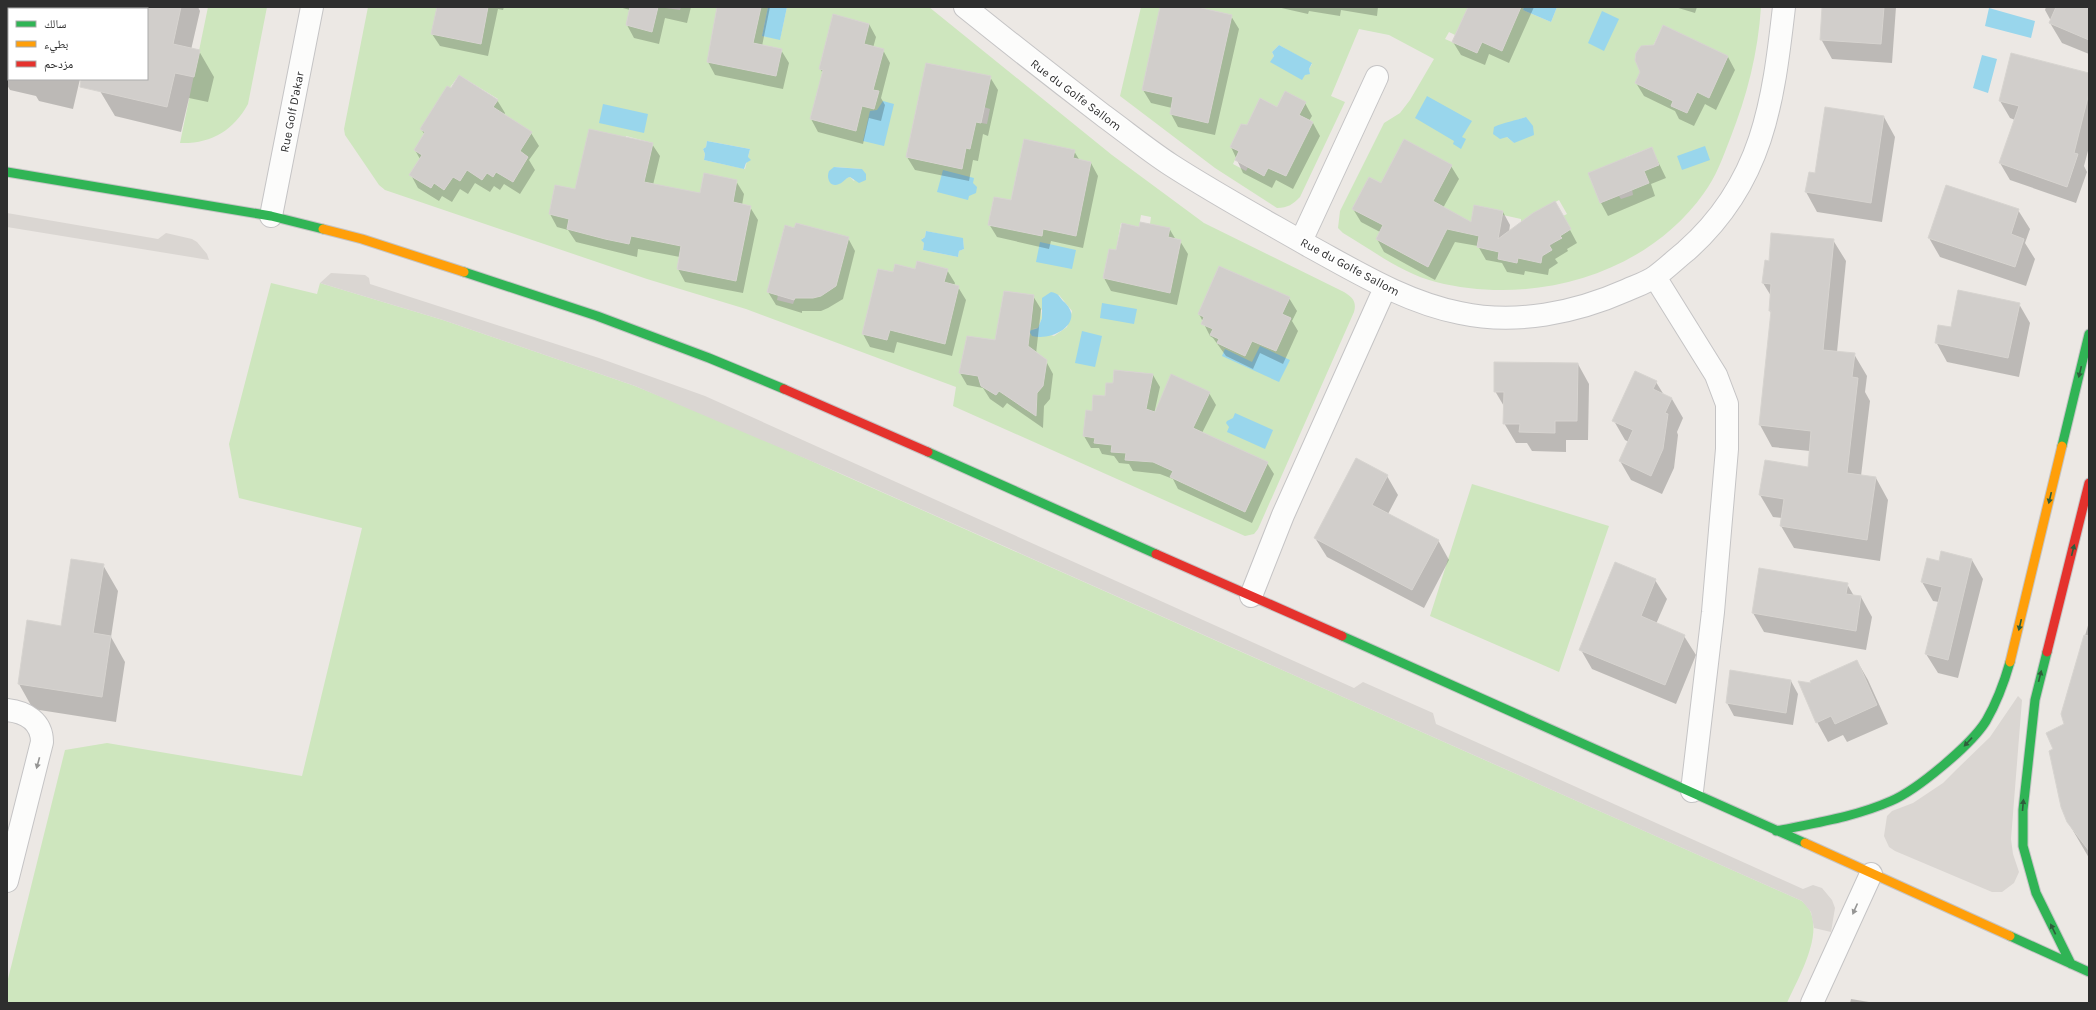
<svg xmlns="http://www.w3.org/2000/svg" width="2096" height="1010" viewBox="0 0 2096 1010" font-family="Karla,'Noto Naskh Arabic',sans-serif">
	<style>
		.green { fill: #cee6be; fill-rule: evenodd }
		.plaza { fill: #dad6d2 }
		.water { fill: #99d6ec }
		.shadow { fill: #0003 }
		.building { fill: #d1cecb; stroke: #d7d4d0 }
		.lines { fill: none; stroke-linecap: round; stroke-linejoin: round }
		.street-casing { stroke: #c5c4c5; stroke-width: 24 }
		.fast-casing { stroke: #c5c4c5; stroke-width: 11 }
		.slow-casing { stroke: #c5c4c5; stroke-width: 11 }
		.jam-casing { stroke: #c5c4c5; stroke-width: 11 }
		.street { stroke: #fcfcfb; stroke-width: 22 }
		.fast { stroke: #30b455; stroke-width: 9 }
		.slow { stroke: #ff9f0a; stroke-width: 9 }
		.jam { stroke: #e5322d; stroke-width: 9 }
		.oneway { fill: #2f5d3c }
		.oneway2 { fill: #959594 }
		.labels { text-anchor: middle; stroke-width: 3.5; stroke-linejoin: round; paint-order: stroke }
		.street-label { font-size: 12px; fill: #2e2e2e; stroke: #fff }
	</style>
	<rect width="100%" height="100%" fill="#ece8e4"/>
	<!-- green -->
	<path class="green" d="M208 7H267L248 104C233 131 211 144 180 143Z
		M368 7H437L432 34 481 44 488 7H630L626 25 652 31 658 7 680 10 681 7H717L707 62 776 76 782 49 753 43 761 7H768L762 36 780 39 787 7H929L1112 155 1204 223 1344 292C1352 297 1357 301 1354 312L1258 529 1254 534 1245 536 953 406 956 387 746 309 647 279 385 190 379 185 345 135 344 129ZM833 15 869 24 864 44 883 50 873 90 878 91 862 106 856 131 810 119 817 93 826 95 832 73 819 69ZM926 63 991 77 984 107 990 109 987 124 976 122 970 149 966 148 961 169 906 157ZM459 75 498 99 491 111 520 151 528 157 513 182 496 172 493 177 487 173 482 180 467 170 460 181 453 177 444 190 434 183 431 188 409 175 422 155 414 150 425 132 420 129ZM626 136 653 143 629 244 567 229 569 219 549 214 555 185 575 189 622 154ZM1024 139 1074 150 1073 158 1091 162 1076 236 1043 229 1042 236 988 225 994 197 1011 200ZM707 141 750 149 745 169 704 160 705 154 703 149 706 147ZM834 167H836L862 169 854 181 850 177C843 178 841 186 832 184ZM704 173 733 202 751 206 736 280 677 269 681 246 700 193ZM1141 215 1151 217 1150 224 1170 228 1168 237 1181 240 1170 292 1103 278 1109 249 1116 250 1121 223 1139 227ZM796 223 848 237 835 287 830 286C818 299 813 299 796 296L793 304 777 300 778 295 767 292 785 226 794 228ZM926 231 963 239 964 249 959 251 958 257 923 250 924 243 922 239 925 237ZM917 261 948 269 944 282 893 316 887 340 862 334 878 269 893 272 895 264 915 269ZM1219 266 1290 298 1282 314 1291 318 1276 351 1252 341 1245 356 1217 343 1219 339 1210 335 1213 329 1204 317 1198 314ZM1004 291 1034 295 1031 326 1020 340 1047 360 1043 386 1035 395 1032 409 1026 410 999 391 995 395 981 386 978 376 959 373 967 336 995 340ZM1059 295 1072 311 1067 327 1054 336 1032 329 1038 328 1042 318 1041 310ZM1114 370 1145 373 1141 414 1148 434 1145 461 1126 460V453L1111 451 1112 445 1095 443V438L1084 436 1086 410 1092 411 1093 395 1105 396 1106 383H1113ZM1173 375 1193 428 1268 462 1245 512 1171 477 1173 471 1163 467Z
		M1141 7H1160L1142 90 1173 97 1170 114 1208 123 1232 15 1197 7H1468L1455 35 1449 32 1445 39 1477 53 1482 42 1502 50 1521 7H1524L1523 10 1551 22 1557 7H1761C1758 53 1747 96 1730 139 1723 157 1716 177 1704 193 1645 276 1532 306 1436 282 1403 274 1372 250 1343 233L1338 228 1340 211 1384 123 1400 113 1410 100 1434 59 1389 35 1359 29 1331 96 1345 102 1300 197C1293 204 1288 208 1277 208L1215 168 1120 96ZM1663 25 1728 57 1709 97 1697 92 1687 113 1671 106 1673 101 1635 83 1642 69 1635 60 1636 53 1641 46H1653ZM1279 45 1312 64 1309 69 1310 74H1305L1302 79 1271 62 1274 56 1272 52ZM1285 91 1299 115 1313 122 1286 176 1268 168 1264 176 1248 167 1246 171 1233 164 1239 151 1230 147 1241 124 1247 125 1260 98 1277 107ZM1526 117 1514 143 1507 137 1509 123ZM1404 139 1433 201 1431 240 1440 245 1428 267 1376 239 1383 225 1352 209 1369 177 1381 183ZM1652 147 1659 165 1644 171 1632 189 1633 195 1621 199 1619 196 1600 203 1588 173 1602 168 1628 162 1626 157ZM1559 200 1567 214 1563 216 1571 229 1560 236 1562 238C1551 244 1543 250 1541 262L1518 258 1517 263 1498 259 1499 252 1477 247 1479 236 1474 205 1503 211V215L1521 219V222Z
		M271 283 317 294 320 283 443 320 635 386 733 426 1802 901C1805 904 1810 909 1811 913 1821 940 1798 978 1787 1003H7V983L65 750 107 743 302 776 362 528 239 498 229 444Z
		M1472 484 1609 526 1559 672 1430 616Z"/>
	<!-- plaza -->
	<path class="plaza" d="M7 213 158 239 166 233 192 239 197 242 207 254 209 260 7 227Z
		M331 273 365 275 369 278 370 284 599 358 705 396 1354 688 1363 682 1433 713 1436 724 1803 889 1813 885 1822 888 1832 900 1835 908 1831 932 1814 928 1811 912 1802 901 844 475 635 386 443 320 320 283Z
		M2018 696 2022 700 2011 839 2013 854 2019 872 2014 883 2002 892H1992L1895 851 1889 847 1884 836 1887 816 1892 811 1913 803 1943 783 1956 770 1990 737Z"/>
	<!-- water -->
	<path class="water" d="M768 7H787L780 40 762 36Z
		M1524 7H1557L1551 22 1523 10Z
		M1989 8 2035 21 2031 38 1985 26Z
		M1602 11 1619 19 1604 51 1588 43Z
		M1279 45 1312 63 1309 69 1310 74 1305 75 1302 80 1270 62 1274 56 1272 52Z
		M1982 55 1997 59 1988 93 1973 88Z
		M1427 96 1472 121 1462 137 1466 139 1461 149 1453 144 1454 141 1415 118Z
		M883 101 894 104 884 146 863 141 870 111 877 110Z
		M603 104 648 114 644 133 599 123Z
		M1526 117 1533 126 1534 135 1514 143 1507 137 1500 139 1493 134 1494 127C1504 122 1515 121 1526 117Z
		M707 141 750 149 748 157 751 160 746 163 744 169 704 160 705 154 703 149 706 147Z
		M1705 146 1710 160 1682 170 1677 156Z
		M834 167 862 169 866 174V180L859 183 850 177C845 178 844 182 839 184 830 188 826 178 829 171Z
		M943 170 974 178 973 183 977 187 976 193 969 196 968 200 937 192Z
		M926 231 963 238 964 249 959 251 958 257 923 250 924 243 921 240 925 237Z
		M1040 242 1076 250 1072 269 1036 262Z
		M1051 292C1058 293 1059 296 1063 301 1087 321 1054 342 1032 336L1029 331 1038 328 1042 318V298Z
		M1102 303 1137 309 1134 324 1100 318Z
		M1082 331 1102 336 1095 367 1075 363Z
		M1260 346 1290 360 1279 382 1222 356 1225 349 1252 362Z
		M1235 413 1273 430 1265 449 1227 432 1229 427 1226 423 1227 421 1233 418Z"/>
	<!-- shadow -->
	<path class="shadow" d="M104 7H198L200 11 191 50 199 51 214 77 208 102 189 98 181 132 115 116 100 91 103 79H147V9H104Z
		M438 7H504L503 10 498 9 488 56 440 46 432 34Z
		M619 7H691L687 23 665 18 659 44 634 38 627 25 630 10Z
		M719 7H770L762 46 781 50 789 63 783 89 715 75 708 62Z
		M1161 7H1192L1231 16 1239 29 1215 135 1178 127 1171 114 1172 108 1151 103 1143 90Z
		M1277 7H1378L1377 16 1341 10 1340 16 1309 11 1308 14Z
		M1469 7H1534L1509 63 1489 54 1485 65 1461 55 1453 42Z
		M1675 7H1697L1695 13Z
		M1823 7H1896L1892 63 1832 59 1821 39Z
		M2046 7H2089V54L2062 43 2050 23 2051 21 2045 10Z
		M869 24 876 37 873 48 883 50 890 63 881 98 885 105 881 121 869 118 863 144 818 132 811 119 823 73 820 69Z
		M1664 26 1728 57 1735 70 1716 110 1705 104 1694 126 1679 119 1675 111 1644 96 1636 83Z
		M8 27 9 79H80L73 109 39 101 36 96 10 90 7 85Z
		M2089 74V147L2084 166 2087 172 2076 203 2010 180 2000 163 2015 120 2010 118 2000 101Z
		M990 77 998 90 988 136 983 134 978 161 973 160 969 181 915 170 907 157Z
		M497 100 505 113 504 115 531 133 539 146 529 160 535 170 520 194 504 184 500 190 494 186 490 192 475 183 468 194 460 189 452 202 442 196 439 201 418 188 411 175 420 159 415 150 425 135 421 129Z
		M1305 103 1312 116 1309 121 1313 123 1320 136 1293 189 1276 180 1272 188 1243 173 1231 147 1248 126Z
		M1884 117 1895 137 1882 222 1817 212 1806 192 1809 173 1816 174Z
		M652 144 660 156 653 185 701 194 736 181 744 194 742 205 750 207 758 220 743 293 685 282 678 269 680 257 638 249 637 257 576 242 568 230 557 227 550 214 576 191Z
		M1652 149 1666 178 1651 184 1655 196 1608 216 1601 203 1589 173Z
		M1074 151 1080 161 1091 163 1098 176 1083 248 1051 241 1049 249 997 237 989 224 1011 202Z
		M1451 166 1459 179 1443 208 1472 223 1503 212 1510 225 1509 232 1562 215 1577 243 1567 249 1568 251 1555 259 1558 263 1549 269 1548 275 1525 271 1524 275 1507 272 1502 263 1486 260 1478 246 1455 242 1435 280 1384 252 1377 239 1380 232 1361 222 1353 209 1381 184Z
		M2018 210 2030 229 2025 243 2035 259 2026 286 1940 257 1929 238Z
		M1140 228H1169L1176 240 1180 241 1188 254 1177 305 1111 291 1104 278 1110 250 1117 251Z
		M848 238 855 251 843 299 828 308 821 311H802V313L776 305 768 292Z
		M1833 240 1846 261 1837 352 1854 354 1867 376 1865 392 1870 401 1861 476 1876 478 1888 500 1880 561 1794 548 1781 526 1782 518 1773 517 1760 495 1809 468 1810 451 1772 447 1760 425 1772 315 1770 311 1771 296 1763 283 1770 262Z
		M947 270 955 283 954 286 958 287 966 300 952 356 897 342 894 353 870 347 863 334 894 274Z
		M1033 296 1041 309 1036 354 1046 361 1053 374 1050 399 1044 406 1043 428 1007 403 1003 408 990 399 983 388 967 385 960 373 996 341Z
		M1289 298 1297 311 1292 321 1298 331 1283 364 1260 353 1253 369 1226 356 1213 338 1210 336 1199 314Z
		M2019 304 2030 323 2019 377 1947 362 1936 342 1951 328Z
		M1578 364 1589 384 1588 440H1566V452L1532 451 1527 443H1516L1504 423 1505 408 1495 391Z
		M1115 371 1153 375 1160 387 1154 414 1209 393 1216 405 1202 433 1267 463 1274 474 1252 523 1178 489 1173 479 1160 474 1133 471 1129 464 1119 463 1114 456 1102 454 1099 448H1091L1084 436 1092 412 1114 385Z
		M1656 382 1664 395 1672 399 1683 418 1677 432 1678 435 1674 468 1662 494 1631 480 1620 461 1629 442 1625 440 1614 421Z
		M1387 476 1398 495 1388 514 1438 540 1449 560 1424 608 1327 557 1315 538Z
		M1972 560 1983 579 1958 678 1938 673 1926 654 1939 602 1933 601 1922 582 1939 562Z
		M103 565 118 591 111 637 125 662 116 722 33 709 19 684 62 627Z
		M1655 580 1667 599 1656 624 1684 636 1696 655 1676 704 1592 669 1581 650Z
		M1847 584 1854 596 1861 597 1872 617 1866 650 1764 632 1753 613Z
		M2089 622V858L2068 822 2055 749 2065 724 2062 714Z
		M1857 661 1868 680 1888 724 1847 742 1843 735 1828 742 1817 722 1812 684Z
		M1791 681 1798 694 1793 725 1734 716 1727 703Z
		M1851 999 1875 1003H1850Z"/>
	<!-- building -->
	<path class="building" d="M147 7H181L173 44 200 50 194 77 175 73 167 107 80 87 81 79H147Z
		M437 7H488L481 44 431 34Z
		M630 7H658L652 32 626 25Z
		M717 7H761L753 43 782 49 776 76 707 62Z
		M1160 7H1197L1232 15 1208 123 1170 114 1173 97 1142 90Z
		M1468 7H1521L1502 51 1482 42 1477 53 1452 42Z
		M1822 7H1884L1881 44 1820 40Z
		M2056 7H2089V40L2049 23Z
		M833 14 869 24 864 44 884 49 873 90 879 91 874 109 862 106 856 131 810 119 823 70 819 69Z
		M1663 25 1728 56 1709 98 1697 92 1687 113 1671 106 1673 101 1635 83 1640 72 1635 60 1636 53 1641 46 1654 45Z
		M2011 53 2089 73V93L2074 153 2078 154 2067 187 1999 163 2019 106 1999 101Z
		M926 63 991 76 981 123 976 122 970 149 966 148 962 169 906 157Z
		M459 75 498 100 493 107 532 132 520 151 528 157 513 182 496 172 493 177 487 173 482 180 467 170 460 181 453 177 444 190 434 183 431 188 409 175 422 155 414 150 425 132 420 129 447 86 451 88Z
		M1285 91 1306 102 1299 115 1313 122 1286 176 1268 168 1264 176 1235 160 1239 151 1230 147 1241 124 1247 125 1260 98 1277 107Z
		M1825 107 1884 116 1871 203 1805 192 1809 172 1815 173Z
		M589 129 653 143 644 182 700 193 704 173 737 180 733 202 751 206 736 281 677 269 681 246 631 236 629 244 605 239 567 229 569 219 549 214 555 185 575 189Z
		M1024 139 1075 150 1073 158 1091 162 1076 236 1043 229 1042 236 988 225 994 197 1011 200Z
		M1404 139 1452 165 1433 201 1471 222 1474 205 1503 211 1498 239 1533 213 1555 201 1571 229 1560 236 1562 238 1549 245 1552 250 1542 256 1541 263 1518 258 1517 263 1498 259 1499 252 1477 247 1479 236 1447 229 1428 267 1376 239 1383 225 1352 209 1369 177 1381 183Z
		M1652 147 1659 165 1644 171 1649 183 1600 203 1588 173Z
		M1946 185 2019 209 2011 234 2024 239 2015 267 1928 238Z
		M1140 222 1170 228 1168 237 1181 240 1170 293 1103 278 1109 249 1116 250 1122 223 1139 227Z
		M796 223 849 237 836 286 821 296 813 298H795L794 300 767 292 785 225 794 228Z
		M1771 233 1834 239 1823 350 1855 353 1852 377 1858 378 1847 473 1876 477 1867 540 1780 526 1784 499 1759 495 1765 460 1808 467 1811 431 1759 425 1771 311H1769L1771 284 1762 283 1765 260 1769 261Z
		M917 261 948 269 944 282 959 286 945 344 890 330 887 340 862 334 878 269 893 272 895 264 915 269Z
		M1219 266 1290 297 1282 314 1291 318 1276 351 1252 341 1245 356 1217 343 1219 339 1210 335 1213 329 1201 324 1204 317 1198 314Z
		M1958 290 2020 303 2008 358 1935 343 1938 325 1951 327Z
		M1004 291 1034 295 1028 346 1047 360 1043 386 1037 393 1036 416 999 391 996 395 981 386 978 376 959 373 967 336 995 340Z
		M1494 362 1578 363 1577 421H1555V433L1519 432 1520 424H1503L1504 392H1494Z
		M1114 370 1153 374 1146 409 1155 412 1171 374 1210 392 1193 428 1268 462 1245 512 1170 477 1173 471 1153 462 1125 460 1126 453 1111 452 1112 445 1094 443 1095 438 1083 436 1086 410 1092 411 1093 395 1105 396 1106 383H1113Z
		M1635 371 1657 381 1653 389 1672 398 1665 413 1668 414 1663 449 1651 476 1619 461 1633 430 1612 421Z
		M1356 458 1388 475 1372 505 1439 540 1412 590 1314 538Z
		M1941 551 1972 559 1948 660 1925 654 1942 587 1921 582 1927 558 1939 561Z
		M71 559 104 564 93 633 111 636 102 697 18 684 27 620 61 626Z
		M1615 562 1656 579 1641 616 1685 635 1665 685 1579 650Z
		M1759 568 1848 583 1846 594 1861 596 1856 631 1752 613Z
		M2084 635 2089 636V851L2067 822 2061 807 2049 751 2053 749 2046 733 2064 724 2061 714Z
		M1857 660 1877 705 1835 724 1831 716 1816 723 1798 681 1811 683 1810 681Z
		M1730 670 1791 680 1786 713 1726 703Z"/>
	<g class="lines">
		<defs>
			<path id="street" d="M965 7C1011 44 1057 80 1104 116 1126 132 1148 150 1171 165 1216 194 1262 219 1309 246 1357 272 1405 302 1460 313 1516 325 1575 313 1627 290 1636 286 1648 282 1656 276 1667 268 1676 259 1686 251 1763 183 1773 103 1784 7
				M271 216 312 7
				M1301 241 1377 77
				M1655 277 1716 375 1727 404V449L1713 612 1692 791
				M1251 596 1283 515 1385 288
				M7 710C26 712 42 722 42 742L7 881
				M1812 1003 1871 874"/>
			<path id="fast" d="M7 172 271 216 323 229
				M464 272 597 316 709 358 784 389
				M2062 446 2089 334
				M928 452 1156 554
				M1342 636 1805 843
				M2047 652 2035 700 2023 810V846L2036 893 2071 964
				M1776 831C1814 823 1855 817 1891 801 1917 790 1971 745 1986 721 1997 702 2004 683 2010 662
				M2010 936 2089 972"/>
			<path id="slow" d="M323 229 362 239 464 272
				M2010 662 2062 446
				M1805 843 2010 936"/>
			<path id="jam" d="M784 389 928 452
				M1156 554 1342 636
				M2047 652 2089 483"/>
		</defs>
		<!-- street casing -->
		<use href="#street" class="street-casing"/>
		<!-- fast casing -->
		<use href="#fast" class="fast-casing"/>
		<!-- slow casing -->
		<use href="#slow" class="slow-casing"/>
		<!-- jam casing -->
		<use href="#jam" class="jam-casing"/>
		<!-- street -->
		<use href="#street" class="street"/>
		<!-- fast -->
		<use href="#fast" class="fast"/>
		<!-- slow -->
		<use href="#slow" class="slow"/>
		<!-- jam -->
		<use href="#jam" class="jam"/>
	</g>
	<!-- one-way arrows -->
	<defs><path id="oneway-solid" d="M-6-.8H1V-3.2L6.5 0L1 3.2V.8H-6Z"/></defs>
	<g class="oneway">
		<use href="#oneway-solid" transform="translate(2080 372) rotate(103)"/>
		<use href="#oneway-solid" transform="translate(2050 498) rotate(103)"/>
		<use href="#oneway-solid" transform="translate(2073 550) rotate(-76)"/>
		<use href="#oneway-solid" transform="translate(2020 625) rotate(103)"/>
		<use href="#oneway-solid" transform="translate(2040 676) rotate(-76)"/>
		<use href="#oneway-solid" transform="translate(1968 742) rotate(133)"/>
		<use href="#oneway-solid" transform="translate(2023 805) rotate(-85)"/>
		<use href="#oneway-solid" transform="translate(2053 929) rotate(-116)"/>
	</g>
	<g class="oneway2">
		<use href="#oneway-solid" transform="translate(38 763) rotate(105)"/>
		<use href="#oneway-solid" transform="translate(1855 909) rotate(114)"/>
	</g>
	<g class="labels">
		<!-- street labels -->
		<g class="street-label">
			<text transform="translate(1076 95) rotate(37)" y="4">Rue du Golfe Sallom</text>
			<text transform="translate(292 112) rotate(-79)" y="4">Rue Golf D'akar</text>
			<text transform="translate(1350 267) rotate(28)" y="4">Rue du Golfe Sallom</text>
		</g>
	</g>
	<!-- border -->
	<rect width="2096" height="1010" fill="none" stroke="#2e2e2e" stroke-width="16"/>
	<!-- legend -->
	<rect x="8" y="8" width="140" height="72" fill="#ffffff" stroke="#ababab"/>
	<rect x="16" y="21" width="20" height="6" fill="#30b455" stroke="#ababab"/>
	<text x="44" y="28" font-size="12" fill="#2e2e2e">سالك</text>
	<rect x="16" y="41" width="20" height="6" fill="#ff9f0a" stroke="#ababab"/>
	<text x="44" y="48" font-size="12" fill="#2e2e2e">بطيء</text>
	<rect x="16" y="61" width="20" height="6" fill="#e5322d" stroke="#ababab"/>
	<text x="44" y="68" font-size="12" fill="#2e2e2e">مزدحم</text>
</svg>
